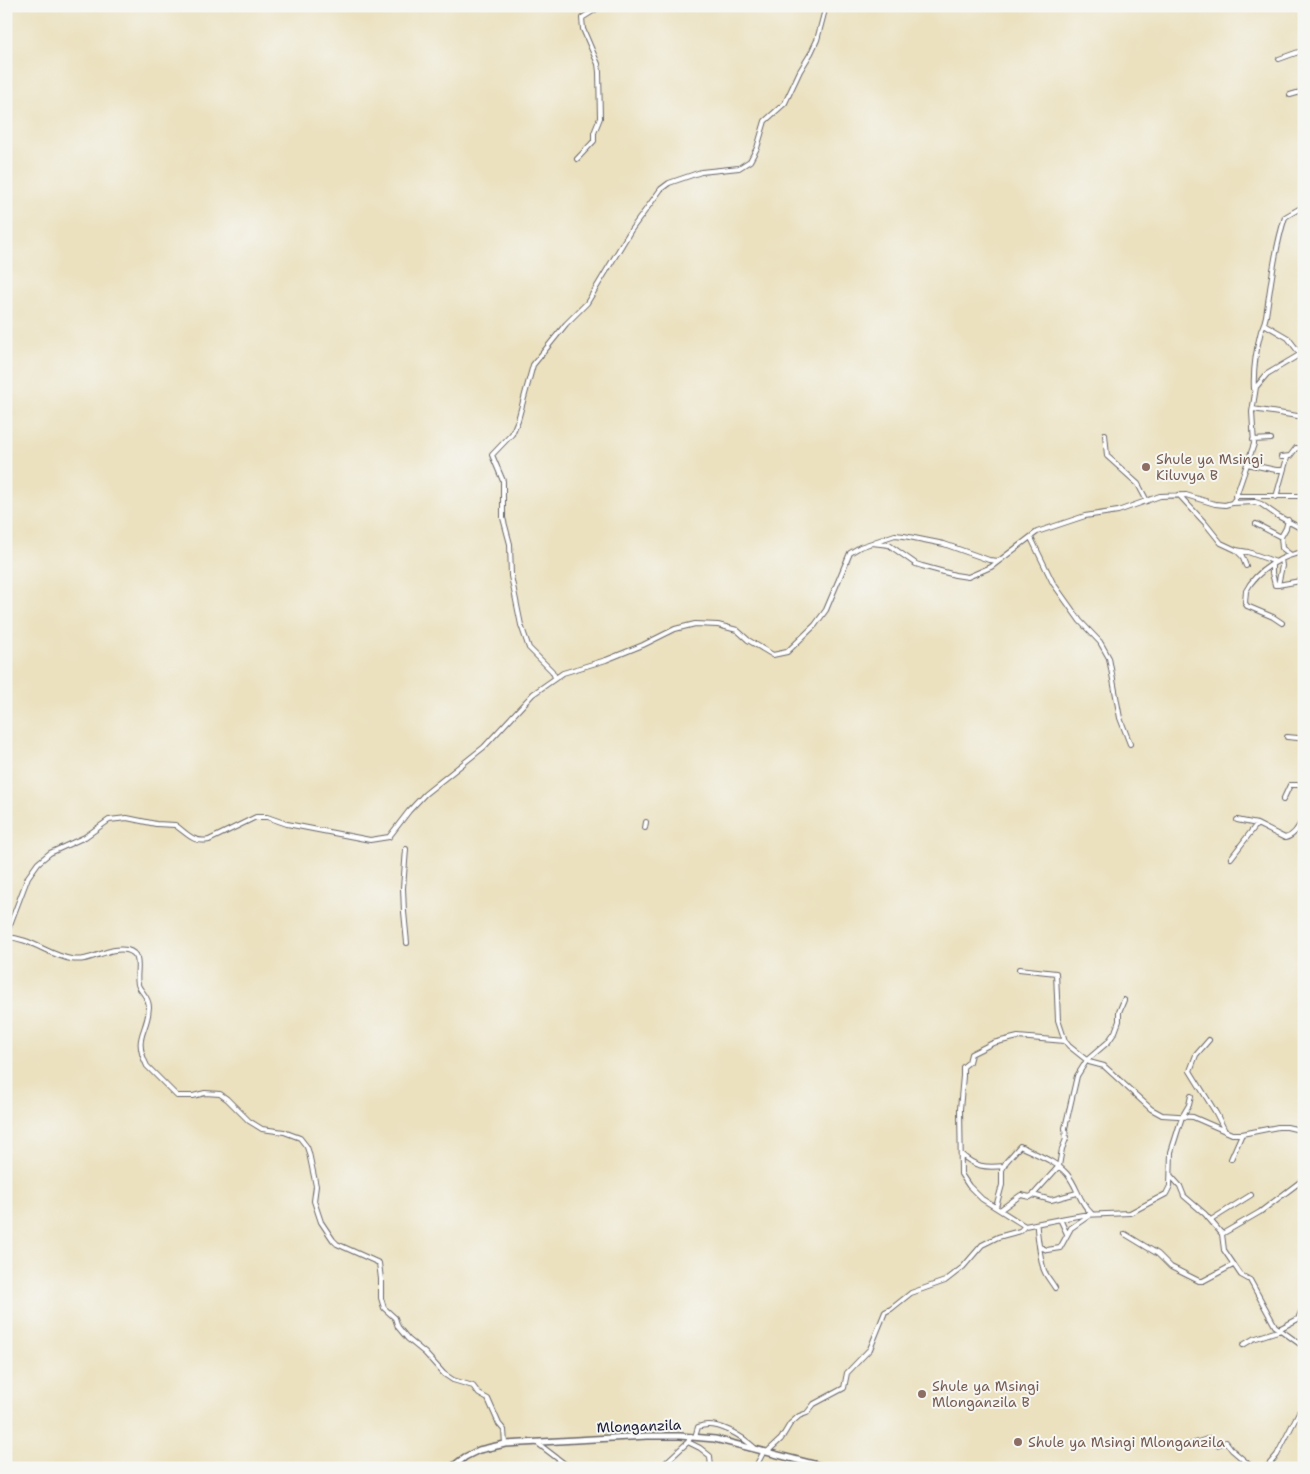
<svg xmlns="http://www.w3.org/2000/svg" width="1310" height="1474" viewBox="0 0 1310 1474" font-family="'Shantell Sans',sans-serif">
	<style>
		.lines { fill: none; stroke-linecap: round; stroke-linejoin: round }
		.street-casing { stroke: #686569; stroke-width: 6 }
		.secondary-casing { stroke: #686569; stroke-width: 8 }
		.street { stroke: #fff; stroke-width: 4 }
		.secondary { stroke: #fff; stroke-width: 5 }
		.education-dot { fill: #8d6e63; stroke: #f6f6f2; stroke-width: 2 }
		.labels { text-anchor: middle; stroke-width: 4; stroke-linejoin: round; paint-order: stroke }
		.education-label { font-size: 14px; fill: #785e54; stroke: #f6f6f2; text-anchor: start }
		.street-label { font-size: 14px; fill: #22223b; stroke: #f6f6f2 }
	</style>
	<rect width="100%" height="100%" fill="#f6f6f2"/>
	<filter id="ink" filterUnits="userSpaceOnUse"><feTurbulence type="fractalNoise" baseFrequency=".02" numOctaves="2"/><feDisplacementMap in="SourceGraphic" scale="10" xChannelSelector="R" yChannelSelector="G"/><feConvolveMatrix kernelMatrix="1 2 1 2 8 2 1 2 1" color-interpolation-filters="sRGB"/></filter>
	<filter id="wash" filterUnits="userSpaceOnUse"><feTurbulence type="fractalNoise" baseFrequency=".0096" numOctaves="4" result="noise"/><feDisplacementMap in="SourceGraphic" scale="20" xChannelSelector="R" yChannelSelector="G"/><feGaussianBlur stdDeviation="1.12" result="paint"/><feColorMatrix in="noise" values="0 0 0 0 0 0 0 0 0 0 0 0 0 0 0 0 0 1.4 0 .05"/><feComposite in="paint" operator="in"/></filter>
	<g filter="url(#wash)">
		<rect width="100%" height="100%" fill="#ebe1bf"/>
	</g>
	<g filter="url(#ink)">
		<g class="lines">
			<defs>
				<path id="street" d="M1279 59 1304 50
					M1290 95 1304 91
					M577 159 594 141V133L600 118 599 72 598 64 583 29 582 18 601 6
					M1264 324 1288 338 1304 359
					M1254 389C1253 371 1256 350 1261 331 1263 326 1265 322 1266 316 1271 283 1275 249 1285 217L1304 206
					M1253 409 1304 417
					M1105 434 1107 456 1138 484 1147 501
					M1253 440 1271 439
					M1281 457 1290 456 1296 448 1304 449
					M1247 464 1276 470H1283
					M1179 495 1205 523 1221 543 1236 550 1242 556 1246 566
					M1235 496H1304
					M1276 497 1287 458
					M1232 503 1255 502 1261 504 1278 516 1304 530
					M1256 524 1281 537 1282 548 1291 555
					M1281 537 1286 528 1288 520
					M1031 538 1053 583 1080 621 1100 642 1109 658 1120 718 1130 744
					M874 542 895 535 904 536 944 544 989 560 999 561
					M1236 550 1248 552 1276 562
					M1272 564V573L1275 585
					M1275 585H1278L1282 566 1281 559
					M1278 585 1300 581
					M1282 623 1273 617 1247 606 1245 603 1246 591C1256 571 1282 555 1304 552
					M555 677 552 671 529 648 521 625 511 576 510 544 503 518V481L492 455 512 434 518 420 533 365 566 324 587 303 631 230 661 189 669 183 701 172 739 168 750 161 757 148 765 121 785 103 800 71 811 53 817 40 826 6
					M1287 737 1298 738 1304 737
					M1283 800 1290 785H1304
					M1237 820 1257 824 1285 838C1295 836 1299 825 1304 818
					M645 828 646 822
					M406 849 403 888 404 912 407 943
					M1231 858 1257 824
					M6 935 28 877 38 863 50 853 85 837 109 820 127 818 156 824 175 825C188 834 193 843 209 840L256 817H267L287 824 370 840 389 837 409 811 425 794 484 747 533 694 563 673 606 660 643 645 675 629 695 624 718 625 737 630 748 640 773 655 787 652 815 625 826 610 850 553 860 547 872 543 889 545 916 564 922 566 955 575 968 577 991 567 1037 532 1085 516 1118 511 1160 496 1186 495 1215 504 1225 505 1232 503 1235 499 1254 444 1252 412 1256 387 1267 374 1304 352
					M6 937C31 938 48 955 71 959 91 963 108 946 127 950 146 955 133 976 139 987 143 994 149 998 149 1007 148 1033 132 1036 147 1066L177 1096H193L205 1093 220 1094 227 1099 249 1121 262 1129 284 1132 300 1138 307 1147 309 1153 316 1186 314 1201 321 1222 333 1240 337 1244 379 1263 381 1279V1298L384 1308 395 1318 398 1327 408 1339 425 1353 444 1374 453 1380 473 1386 479 1394 488 1399 499 1424 504 1430 505 1444
					M1019 969 1056 973 1058 1020 1065 1041 1069 1046 1089 1062 1104 1066 1151 1109 1162 1115 1193 1117 1232 1134H1242L1278 1127H1287L1304 1131
					M1209 1040 1196 1055 1190 1071 1216 1113 1224 1129
					M1304 1151V1162
					M961 1154C975 1167 985 1168 1004 1166
					M1231 1159 1242 1134
					M1171 1176 1180 1186 1184 1196 1205 1214 1222 1234 1224 1250 1241 1275 1250 1280 1275 1326 1304 1347
					M1033 1195 1051 1200 1077 1193
					M996 1207 1002 1185V1170L1006 1162 1020 1146C1035 1154 1056 1161 1067 1174 1078 1187 1078 1201 1092 1214
					M1000 1210 1021 1195 1030 1197 1033 1195 1059 1166 1062 1149 1066 1139 1065 1128 1077 1076 1087 1060 1108 1042 1115 1032 1119 1021V1012L1124 1000
					M1060 1219 1067 1234
					M1211 1220 1251 1195
					M1037 1224C1036 1228 1041 1261 1043 1267 1044 1274 1051 1281 1055 1288
					M1025 1226 982 1199 969 1186 961 1174 960 1109 963 1076V1067L969 1062 971 1054 993 1043 1018 1037 1065 1041
					M1125 1234 1158 1254 1171 1267 1199 1281H1203L1233 1265
					M1222 1234 1260 1212 1304 1179
					M1040 1247 1047 1250 1060 1248 1071 1228 1090 1215
					M1279 1329 1298 1319 1304 1305
					M1243 1345 1253 1339 1281 1330
					M695 1437 698 1427C717 1419 743 1437 756 1449
					M536 1442 570 1468
					M688 1442 700 1448 710 1456 711 1468
					M1189 1445 1210 1438 1217 1445 1226 1442 1232 1450 1253 1468
					M767 1452 781 1439 790 1424 799 1416 807 1413 814 1404 844 1388 847 1373 870 1349 885 1312 891 1309 911 1293 945 1281 963 1267 982 1245 998 1237 1020 1231 1025 1226 1066 1218 1083 1215 1130 1213 1166 1194 1170 1186 1171 1152 1182 1117 1189 1105 1191 1096
					M660 1468 688 1442 691 1436
					M755 1468 764 1451
					M1266 1468 1277 1455 1299 1412"/>
				<path id="secondary" d="M451 1468 465 1457 479 1450 505 1444 647 1436H680L715 1439 829 1468"/>
			</defs>
			<!-- street casing -->
			<use href="#street" class="street-casing"/>
			<!-- secondary casing -->
			<use href="#secondary" class="secondary-casing"/>
			<!-- street -->
			<use href="#street" class="street"/>
			<!-- secondary -->
			<use href="#secondary" class="secondary"/>
		</g>
	</g>
	<!-- markers -->
	<g class="education-dot">
		<circle cx="1146" cy="467" r="5"/>
		<circle cx="922" cy="1394" r="5"/>
		<circle cx="1018" cy="1442" r="5"/>
	</g>
	<g class="labels">
		<!-- education labels -->
		<g class="education-label">
			<text x="1156" y="464">Shule ya Msingi<tspan x="1156" dy="16">Kiluvya B</tspan></text>
			<text x="932" y="1391">Shule ya Msingi<tspan x="932" dy="16">Mlonganzila B</tspan></text>
			<text x="1028" y="1447">Shule ya Msingi Mlonganzila</text>
		</g>
		<!-- street labels -->
		<g class="street-label">
			<text transform="translate(639 1426) rotate(-2)" y="5">Mlonganzila</text>
		</g>
	</g>
	<!-- margin -->
	<rect width="1310" height="1474" fill="none" stroke="#f6f6f2" stroke-width="25"/>
</svg>
